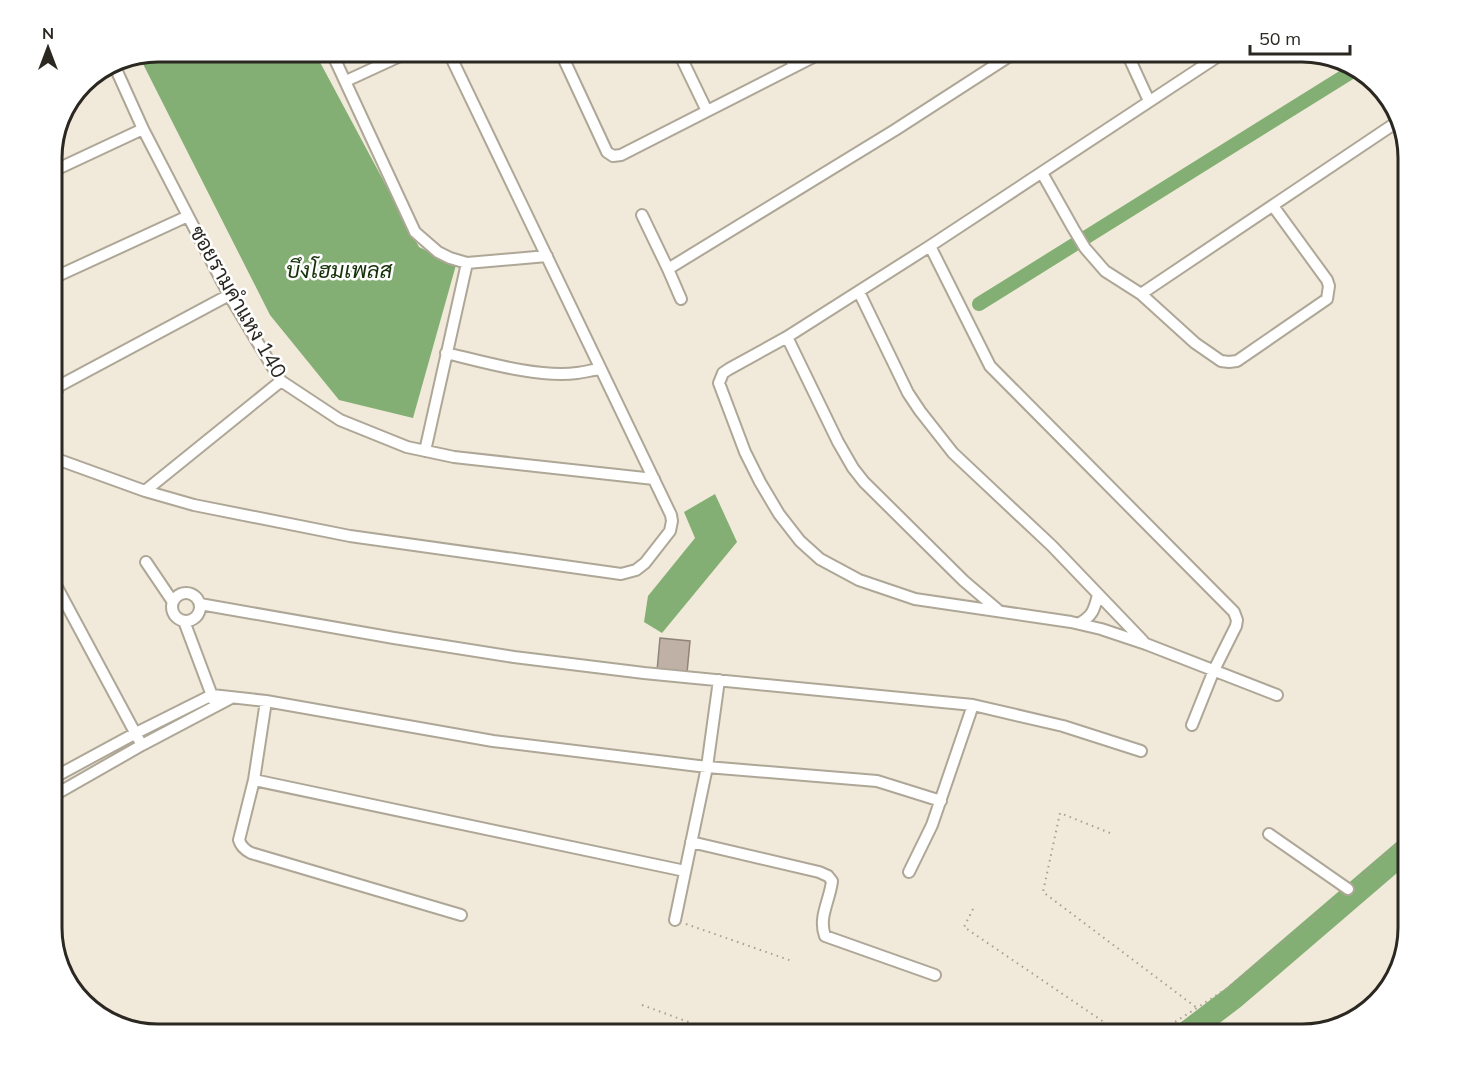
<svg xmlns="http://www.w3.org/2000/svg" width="1460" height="1086" viewBox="0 0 1460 1086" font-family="Mulish,Sarabun,sans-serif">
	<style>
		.water { fill: #83af74 }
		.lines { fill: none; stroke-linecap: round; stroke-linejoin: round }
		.canal { stroke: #83af74; stroke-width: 14 }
		.river { stroke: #83af74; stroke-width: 24 }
		.building { fill: #c0b1a6; stroke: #918379; stroke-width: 1.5 }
		.street-casing { stroke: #aea797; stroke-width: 14 }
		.path { stroke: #a59f93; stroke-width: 2; stroke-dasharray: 1.5 4.5; stroke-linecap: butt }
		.street { stroke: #fff; stroke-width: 10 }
		.labels { text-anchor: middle; stroke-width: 5; stroke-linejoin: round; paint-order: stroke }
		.street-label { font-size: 21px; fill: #2b2822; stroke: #fff }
		.water-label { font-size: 22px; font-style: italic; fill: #143108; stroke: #fff }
		.rim { fill: none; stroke: #2b2822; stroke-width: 3 }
	</style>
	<rect width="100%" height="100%" fill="#f1e9d9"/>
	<!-- water -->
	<path class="water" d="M158 51H314L419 247 456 265 413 418 339 400 270 315 140 58Z
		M715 494 737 542 662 633 644 622 648 596 695 538 684 512Z"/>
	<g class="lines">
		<!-- canal -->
		<path class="canal" d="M979 304 1356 69"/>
		<!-- river -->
		<path class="river" d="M1184 1035 1234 997 1409 847"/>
	</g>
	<!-- building -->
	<path class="building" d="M660 638 690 641 687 673 657 671Z"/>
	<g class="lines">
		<defs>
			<path id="street" d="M331 51 415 232 438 252 450 258 467 263 547 256
				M560 51 607 152 613 156 621 155 825 51
				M678 51 707 111
				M787 51 794 67
				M1126 51 1149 101
				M1226 51 930 246 787 337 729 369 723 373 719 383 745 452 760 482 779 514 800 541 820 559 859 580 915 599 1071 622 1101 629 1146 644 1277 695
				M115 67 143 129 229 295 281 381 340 420 407 447 454 457 654 479
				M346 81 411 51
				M51 172 143 129
				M1042 173 1073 228 1085 248 1105 271 1141 294 1195 343 1221 361 1229 362 1237 361 1327 299 1329 286 1327 280 1273 206
				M642 215 668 269
				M930 246 990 366 1234 612 1237 620 1236 626 1214 670 1192 725
				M51 279 188 216
				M859 292 908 393 920 411 953 453 1052 546 1143 641
				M1141 294 1400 120
				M681 299 668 269 895 130 1008 57 1020 51
				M787 337 838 442 853 468 864 482 964 581 998 610
				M446 353C484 362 538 378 577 373 585 372 592 370 600 369
				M51 362 59 386
				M51 404 59 386 229 295
				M425 451 467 263
				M51 457 145 491 194 505 350 536 621 574 636 570 645 563 670 531 672 521 671 515 448 51
				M145 491 281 381
				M146 562 173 602
				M51 576 139 740
				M172 607a14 14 0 1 1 28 0a14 14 0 1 1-28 0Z
				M200 604 394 638 514 657 644 673 973 705 1063 726 1141 751
				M184 621 214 701
				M1080 623C1093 615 1094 610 1098 595
				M266 701 254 780 239 840C241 847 245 850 251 853L461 915
				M51 779 136 733 212 695 266 701 493 741 707 767 877 781 941 801
				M254 780 685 871
				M51 797 142 745 231 698
				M1269 834 1348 889
				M691 842 819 872 828 876 832 881C830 900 818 917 825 936L935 975
				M909 872 932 825 973 705
				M675 920 707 767 719 680
				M1349 1024H1350
				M1281 1030 1283 1035"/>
		</defs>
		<!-- street casing -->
		<use href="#street" class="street-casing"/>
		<!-- path -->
		<path class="path" d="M1110 833 1060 813 1043 892 1197 1008
			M1357 880 1409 833
			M973 909 964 927 1123 1035
			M686 924 792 961
			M642 1005 724 1035
			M992 1028 1004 1035
			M1155 1035 1226 989 1340 896"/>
		<!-- street -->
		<use href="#street" class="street"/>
	</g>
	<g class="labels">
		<!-- street labels -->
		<g class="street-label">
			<text transform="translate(238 302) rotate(60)" y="7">ซอยรามคำแหง 140</text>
		</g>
		<!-- water labels -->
		<g class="water-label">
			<text x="339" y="278">บึงโฮมเพลส</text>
		</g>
	</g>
	<!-- crop -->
	<path d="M0 0H1460V1086H0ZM158 62H1302A96 96 0 0 1 1398 158V928A96 96 0 0 1 1302 1024H158A96 96 0 0 1 62 928V158A96 96 0 0 1 158 62Z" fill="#fff" fill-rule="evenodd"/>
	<path class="rim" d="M158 62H1302A96 96 0 0 1 1398 158V928A96 96 0 0 1 1302 1024H158A96 96 0 0 1 62 928V158A96 96 0 0 1 158 62Z"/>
	<!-- north arrow -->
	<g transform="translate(48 48)" stroke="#ffffff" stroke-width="4.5" paint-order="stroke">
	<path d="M0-4.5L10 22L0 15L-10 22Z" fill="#2b2822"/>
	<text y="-9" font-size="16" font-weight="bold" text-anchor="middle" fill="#2b2822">N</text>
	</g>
	<!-- scale -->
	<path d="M1250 45v9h100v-9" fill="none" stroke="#2b2822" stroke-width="3"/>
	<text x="1259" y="45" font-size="18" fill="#2b2822" stroke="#ffffff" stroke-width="4.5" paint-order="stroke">50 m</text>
</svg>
